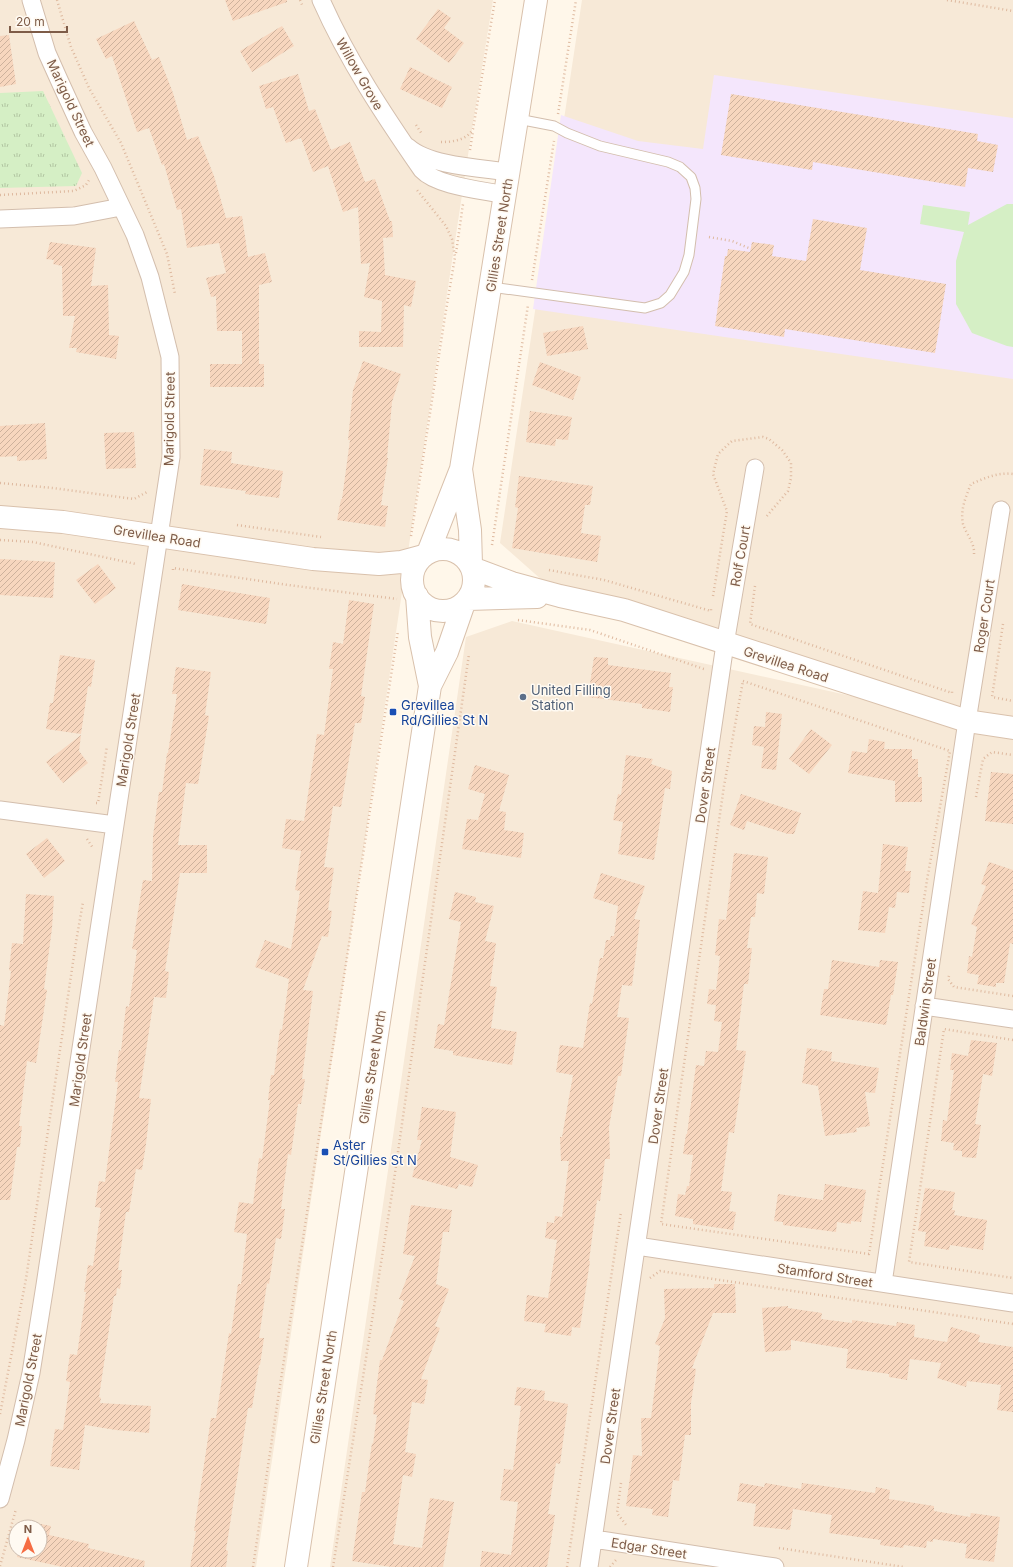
<svg xmlns="http://www.w3.org/2000/svg" width="1013" height="1567" viewBox="0 0 1013 1567" font-family="Inter,sans-serif">
	<style>
		.residential { fill: #f7e9d7; fill-rule: evenodd }
		.education { fill: #f4e6fc }
		.grass { fill: #d5efc5 }
		.park { fill: url(#park-tufts) }
		.building { fill: url(#building-hatch) }
		.lines { fill: none; stroke-linecap: round; stroke-linejoin: round }
		.lane-casing { stroke: #d3bead; stroke-width: 11 }
		.street-casing { stroke: #d3bead; stroke-width: 19 }
		.secondary-casing { stroke: #d9c1ac; stroke-width: 24 }
		.path { stroke: #deb99f; stroke-width: 2.5; stroke-dasharray: 1 3; stroke-linecap: butt }
		.lane { stroke: #fff; stroke-width: 9 }
		.street { stroke: #fff; stroke-width: 17 }
		.secondary { stroke: #fff; stroke-width: 22 }
		.service-dot { fill: #5c6f8a; stroke: #fffaf2; stroke-width: 1.5 }
		.transit-dot { fill: #1a4fb4; stroke: #fffaf2; stroke-width: 1.5 }
		.labels { text-anchor: middle; stroke-width: 3; stroke-linejoin: round; paint-order: stroke }
		.street-label { font-size: 13px; fill: #7e5c48; stroke: #fffaf2 }
		.service-label { font-size: 13px; fill: #4e5e75; stroke: #fffaf2; text-anchor: start }
		.transit-label { font-size: 13px; fill: #164399; stroke: #fffaf2; text-anchor: start }
	</style>
	<defs>
		<pattern id="park-tufts" width="24" height="20" patternUnits="userSpaceOnUse"><rect width="24" height="20" fill="#d5efc5"/><path d="M3 7l-1-3M5 7V3M7 7l1-3M15 17l-1-3M17 17v-4M19 17l1-3" fill="none" stroke="#b2c5a2"/></pattern>
		<pattern id="building-hatch" width="6" height="6" patternUnits="userSpaceOnUse"><rect width="6" height="6" fill="#f7d6be"/><path d="M-1 1l2-2M0 6l6-6M5 7l2-2" fill="none" stroke="#cdb19c"/></pattern>
	</defs>
	<rect width="100%" height="100%" fill="#fff7ea"/>
	<!-- residential -->
	<path class="residential" d="M0 0H493L470 142 411 532 256 1567H0ZM16 1527H40V1551H16Z
		M582 0H1013V1567H330L466 637 512 621 960 720 560 596 500 543Z"/>
	<!-- education -->
	<path class="education" d="M714 75 1013 118V379L533 309 561 115 638 141 703 149Z"/>
	<!-- grass -->
	<path class="grass" d="M1007 204H1013V347L1007 346 972 333 956 304V261L964 232 920 224 923 205 970 212 968 225Z"/>
	<!-- park -->
	<path class="park" d="M43 91 82 173 76 186 0 188V93Z"/>
	<!-- building -->
	<path class="building" d="M225 0H287V2L233 21Z
		M438 9 451 18 444 28 464 43 449 63 416 39Z
		M134 21 152 60 159 57 173 93 187 140 198 136 214 176 226 218 242 216 248 257 265 253 272 282 259 285V364H264V387H210V364H242V331H217L216 296 211 297 206 278 226 273 219 243 187 248 181 209 177 210 164 164 162 165 149 128 137 132 112 56 106 59 96 39Z
		M282 26 294 46 252 72 240 51Z
		M9 35 16 84 0 87V36Z
		M410 67 452 87 442 108 400 89Z
		M298 74 309 111 315 109 331 150 350 142 365 182 375 179 390 221H392L393 237 383 238 385 275 416 281 411 307 404 305 403 347H359V331L381 332 382 301 364 297 370 263 361 264 358 207 343 212 328 166 313 172 301 138 286 143 273 107 266 109 259 86Z
		M731 94 978 134 977 141 998 145 993 172 968 168 965 187 813 162 812 170 721 155Z
		M813 219 867 228 860 270 946 284 935 353 785 329 784 337 715 326 725 256H727L728 249 750 252 752 242 774 245 772 256 806 261Z
		M50 242 96 248 91 286 108 285 109 335 119 336 116 359 76 352 77 348H69L75 316H63L62 266 53 264 54 260 46 259Z
		M583 326 588 349 547 356 543 333Z
		M363 361 401 374 392 402 387 458H388L381 505 388 506 385 527 337 520 341 499H342L350 440H348L353 390Z
		M540 362 581 377 573 400 532 385Z
		M530 411 572 417 568 440 556 439 555 446 526 442Z
		M45 423 47 459 17 461V456L0 457V426Z
		M134 432 136 468 106 469 104 433Z
		M204 449 232 452 231 463 283 471 279 498 245 494 246 491 200 485Z
		M519 476 593 486 590 505H585L581 533 601 536 597 562 512 548 518 508 515 507Z
		M0 559 55 562 53 598 0 595Z
		M98 564 116 588 95 604 76 580Z
		M182 584 270 598 266 624 178 610Z
		M349 600 374 604 361 696 365 697 361 723H355L341 807 333 806 324 867 334 868 328 910 332 911 328 937 322 936 303 990 313 991 302 1079H305L301 1104H298L291 1155 288 1154 281 1209H285L281 1239 276 1238 269 1284 267 1283 259 1338H264L260 1365H259L252 1408H248L226 1550 228 1551 226 1567H190L196 1531H194L211 1418H216L229 1333 231 1334 238 1284H241L247 1234 234 1232 239 1202 253 1204 259 1158 262 1159 270 1100H268L271 1075H274L280 1029 282 1030 289 979 255 967 265 940 291 949 300 891 295 890 301 851 282 848 286 819 304 821 317 734 324 735 333 669H329L333 642 343 644Z
		M60 655 95 660 91 687 88 686 81 734 46 729 50 703H53Z
		M594 657 608 658V665L671 673 669 687H673L670 712 642 708V704L588 697Z
		M176 667 211 672 205 715 209 716 198 784 186 783 178 845H207V873H180L165 971 169 972 166 998 154 997 139 1098 151 1099 146 1144 142 1170 136 1169 129 1212H126L118 1270H122L120 1289 117 1288 116 1296H114L99 1397 101 1398 100 1403 151 1406 149 1433 116 1430 85 1425 79 1470 50 1466 55 1429 63 1430 70 1382 66 1381 70 1354 77 1355 86 1292H84L88 1265 93 1266 101 1208 95 1207 99 1181 105 1182 118 1082H115L119 1050 121 1051 126 1006 129 1007 137 950 132 949 143 880 152 881 153 836 159 792H162L167 753H168L177 694H172Z
		M766 712 782 714 776 770 761 768 764 747 752 745 754 726 765 727Z
		M811 729 832 745 809 774 789 759Z
		M81 735 79 751 88 763 63 783 46 762Z
		M869 739 885 742 884 749H912V759H918V777H922V802H895V781L848 773 852 751 867 753Z
		M626 755 653 759 651 764 672 771 670 789 665 788 654 860 618 854 623 822 613 820 618 794 621 795Z
		M475 765 509 775 499 811 506 812 504 830 524 833 521 858 462 849 467 819 478 820 485 794 468 789Z
		M991 772 1013 774V824L985 821Z
		M741 794 801 813 794 834H788L747 821 744 830 730 825Z
		M47 838 65 861 44 878 26 854Z
		M883 844 908 847 905 871H911L909 893 897 892 895 908 889 907 885 933 858 930 863 891 878 893Z
		M734 853 768 857 764 894 757 893 755 917H751L747 948H752L748 984H744L736 1050 746 1051 734 1133 729 1132 721 1191 732 1192 729 1211 736 1212 733 1230 693 1224V1219L675 1216 678 1194 685 1195 687 1186H689L693 1155 683 1154 686 1134H687L696 1065 704 1066 706 1051 718 1052 722 1022 714 1021 716 1005 707 1004 709 989 716 990 720 956 715 955 719 919 726 920Z
		M989 862 1013 870V944L1010 943 1004 983H996V987L977 984 979 975 967 973 969 956 972 957 977 927 971 924 986 886 981 884Z
		M601 873 645 886 634 919 640 920 632 986 622 985 617 1017 629 1018 621 1076H618L609 1127 610 1159H605L600 1201 597 1200 589 1261H590L580 1328 572 1327 571 1336 544 1332 546 1324 524 1321 527 1295 548 1298 557 1240 545 1238 547 1222 554 1223 555 1216 562 1217 569 1161H561L560 1137H562L573 1075 556 1072 560 1045 583 1048 590 1003 592 1004 600 958H603L606 940H610L611 936H614L618 906 593 898Z
		M455 892 476 897 475 902 494 906 485 941 496 943 490 986 497 987 491 1028 517 1032 512 1065 453 1055V1051L434 1048 438 1024 444 1025 461 922 449 919Z
		M26 894 54 896 52 928 44 989 47 990 36 1063 27 1061 19 1126H22L20 1147H17L10 1200H0V1025L4 1026 11 971 9 970 12 943 23 944Z
		M832 960 879 967 880 960 898 962 893 995H891L886 1025 820 1015 824 989H828Z
		M971 1040 997 1043 992 1076 983 1074 975 1124 981 1125 976 1158 962 1157V1151L953 1150 954 1143 941 1141 943 1120 947 1121 954 1070H950L952 1053 968 1056Z
		M807 1048 832 1052 831 1061 879 1068 875 1093 865 1092 870 1126 856 1128 857 1132 825 1136 818 1086 802 1083Z
		M422 1107 456 1112 450 1157 478 1165 472 1187 459 1184 457 1189 412 1177 422 1140H417Z
		M825 1184 866 1190 861 1222 851 1221V1224L837 1222 836 1232 783 1225V1222L774 1221 778 1194 823 1200Z
		M925 1188 955 1192 952 1210H955L954 1215 987 1220 983 1250 950 1245 949 1250 924 1246 926 1232 918 1231Z
		M411 1205 452 1210 449 1232H443L436 1284 449 1289 435 1326 440 1328 421 1379 428 1380 424 1404 412 1402 405 1452 416 1454 412 1477 403 1475 393 1544 422 1548 430 1498 454 1502 443 1567H392L352 1561 362 1492H365L372 1443 373 1444 377 1415 373 1414 380 1360H382L404 1301 399 1299 415 1256 403 1254Z
		M714 1284H735L736 1313H713L692 1368 696 1369 691 1403V1435H685L679 1481 673 1480 668 1517 652 1515 653 1509 626 1506 633 1455 642 1456 641 1418H651L660 1346 655 1344 665 1318 664 1289 714 1288Z
		M788 1306V1308L822 1313 821 1319 852 1323V1320L896 1326 897 1322 915 1325 914 1337 947 1342 951 1327 980 1335 978 1342 1013 1347V1412L997 1410 1001 1385 967 1381 966 1387 937 1378 941 1363 910 1359 907 1380 889 1377V1374L846 1368 848 1349 791 1340V1350L765 1352 762 1308Z
		M517 1387 545 1391 544 1400 568 1404 560 1464 556 1463 548 1514 555 1515 547 1567H480L482 1551 511 1555 518 1502 500 1500 504 1469 513 1470 521 1406 514 1405Z
		M740 1483 764 1487 765 1483 801 1489 802 1483 875 1493 876 1487 890 1490 889 1499 934 1506V1511L970 1517 971 1513 1000 1517 994 1562 965 1558 967 1544 933 1539V1542L927 1541 926 1548 904 1545 903 1548 880 1545 881 1540 829 1533 832 1515 793 1509 790 1530 753 1526 756 1504 737 1501Z
		M25 1521 51 1526 49 1535 89 1544 88 1548 145 1561 144 1567H63L17 1557 18 1551H40V1527H24Z"/>
	<g class="lines">
		<defs>
			<path id="lane" d="M491 287 645 308 661 303 670 295 684 272 689 255 696 199 695 188 691 177 680 167 668 162 600 146 567 133 554 126 518 119"/>
			<path id="street" d="M321 0C348 61 384 115 422 170 437 186 482 190 505 195
				M408 147C429 166 481 168 509 172
				M0 219 74 216 121 207
				M0 810 115 825
				M924 1006 1013 1019
				M637 1246 1013 1303
				M883 1283 967 721 1001 510
				M0 1499 16 1440 31 1373 45 1285 171 457 170 357 150 277 135 235 103 168 83 132 60 82 47 53 31 0
				M594 1539 775 1567
				M589 1567 725 644 755 468"/>
			<path id="secondary" d="M461 469 470 530 471 564
				M0 517 63 522 313 559 379 564 401 562 423 556
				M412 580a31 31 0 1 1 62 0a31 31 0 1 1-62 0Z
				M428 553 461 469 536 0
				M472 568 512 583 560 596 624 610 967 721 1013 728
				M417 596 420 637 430 686
				M468 599 537 597
				M296 1567 430 686 447 652 464 603"/>
		</defs>
		<!-- lane casing -->
		<use href="#lane" class="lane-casing"/>
		<!-- street casing -->
		<use href="#street" class="street-casing"/>
		<!-- secondary casing -->
		<use href="#secondary" class="secondary-casing"/>
		<!-- path -->
		<path class="path" d="M57 0 71 47 89 88 121 143 167 254 175 294
			M300 0 303 7
			M947 0 1013 11
			M558 114 576 0
			M416 125 422 134
			M441 142C453 142 467 140 473 129L495 0
			M470 150 473 131
			M0 195 74 191 86 185 89 180
			M709 237 732 241 751 249
			M456 253 463 204
			M532 280 554 141
			M0 483 53 488 134 499 147 492
			M237 525 321 537
			M411 536 445 316 455 257 452 239 446 226 417 190
			M0 540 33 542 136 564
			M492 545 528 305
			M974 554C975 543 966 534 963 524 960 510 966 496 971 484 985 478 998 472 1013 474
			M173 570V568L288 585 397 599
			M549 570 604 580 711 611V609
			M755 586 750 624 952 693V691
			M713 596 727 511 713 474 718 454 732 441 763 437 769 439 782 450 791 463V478L788 491 766 517
			M518 620 590 630 704 669
			M1003 624 992 697 1013 701
			M743 681 950 751 927 880 869 1254 661 1224 724 786Z
			M976 797 983 759 992 752 1013 755
			M96 803H98L107 746
			M87 839 93 848
			M949 976 948 979 954 987 1013 996
			M1013 1040 944 1029 909 1262 1013 1278
			M650 1278 660 1271 1013 1324
			M0 1414 26 1279 76 942 83 902
			M621 1483 617 1513 626 1525
			M779 1548 904 1567
			M0 1566 16 1509
			M253 1567 279 1392 398 631
			M333 1567 393 1187 469 654
			M567 1567 621 1212
			M610 1567 616 1560"/>
		<!-- lane -->
		<use href="#lane" class="lane"/>
		<!-- street -->
		<use href="#street" class="street"/>
		<!-- secondary -->
		<use href="#secondary" class="secondary"/>
	</g>
	<!-- markers -->
	<circle class="service-dot" cx="523" cy="697" r="4"/>
	<g class="transit-dot">
		<rect x="389" y="708" width="8" height="8" rx="2"/>
		<rect x="321" y="1148" width="8" height="8" rx="2"/>
	</g>
	<g class="labels">
		<!-- street labels -->
		<g class="street-label">
			<text transform="translate(360 74) rotate(60)" y="5">Willow Grove</text>
			<text transform="translate(71 103) rotate(65)" y="5">Marigold Street</text>
			<text transform="translate(499 235) rotate(-81)" y="5">Gillies Street North</text>
			<text transform="translate(169 419) rotate(-89)" y="5">Marigold Street</text>
			<text transform="translate(157 536) rotate(9)" y="5">Grevillea Road</text>
			<text transform="translate(740 556) rotate(-80)" y="5">Rolf Court</text>
			<text transform="translate(984 616) rotate(-81)" y="5">Roger Court</text>
			<text transform="translate(786 664) rotate(18)" y="5">Grevillea Road</text>
			<text transform="translate(128 740) rotate(-81)" y="5">Marigold Street</text>
			<text transform="translate(705 785) rotate(-82)" y="5">Dover Street</text>
			<text transform="translate(925 1002) rotate(-82)" y="5">Baldwin Street</text>
			<text transform="translate(80 1060) rotate(-82)" y="5">Marigold Street</text>
			<text transform="translate(372 1067) rotate(-81)" y="5">Gillies Street North</text>
			<text transform="translate(658 1106) rotate(-82)" y="5">Dover Street</text>
			<text transform="translate(825 1275) rotate(9)" y="5">Stamford Street</text>
			<text transform="translate(28 1380) rotate(-79)" y="5">Marigold Street</text>
			<text transform="translate(323 1387) rotate(-81)" y="5">Gillies Street North</text>
			<text transform="translate(610 1426) rotate(-82)" y="5">Dover Street</text>
			<text transform="translate(649 1548) rotate(9)" y="5">Edgar Street</text>
		</g>
		<!-- service labels -->
		<g class="service-label">
			<text x="531" y="695">United Filling<tspan x="531" dy="15">Station</tspan></text>
		</g>
		<!-- transit labels -->
		<g class="transit-label">
			<text x="401" y="710">Grevillea<tspan x="401" dy="15">Rd/Gillies St N</tspan></text>
			<text x="333" y="1150">Aster<tspan x="333" dy="15">St/Gillies St N</tspan></text>
		</g>
	</g>
	<!-- north arrow -->
	<g transform="translate(28 1539)"><circle r="19" fill="#fffaf2" stroke="#cbbbae"/>
	<path d="M0-3L7 15L0 10L-7 15Z" fill="#f56c42"/>
	<text y="-6" font-size="11" font-weight="bold" text-anchor="middle" fill="#7e5c48">N</text>
	</g>
	<!-- scale -->
	<path d="M10 26v6h57v-6" fill="none" stroke="#7e5c48" stroke-width="2"/>
	<text x="16" y="26" font-size="12" fill="#7e5c48" stroke="#fffaf2" stroke-width="3" paint-order="stroke">20 m</text>
</svg>
